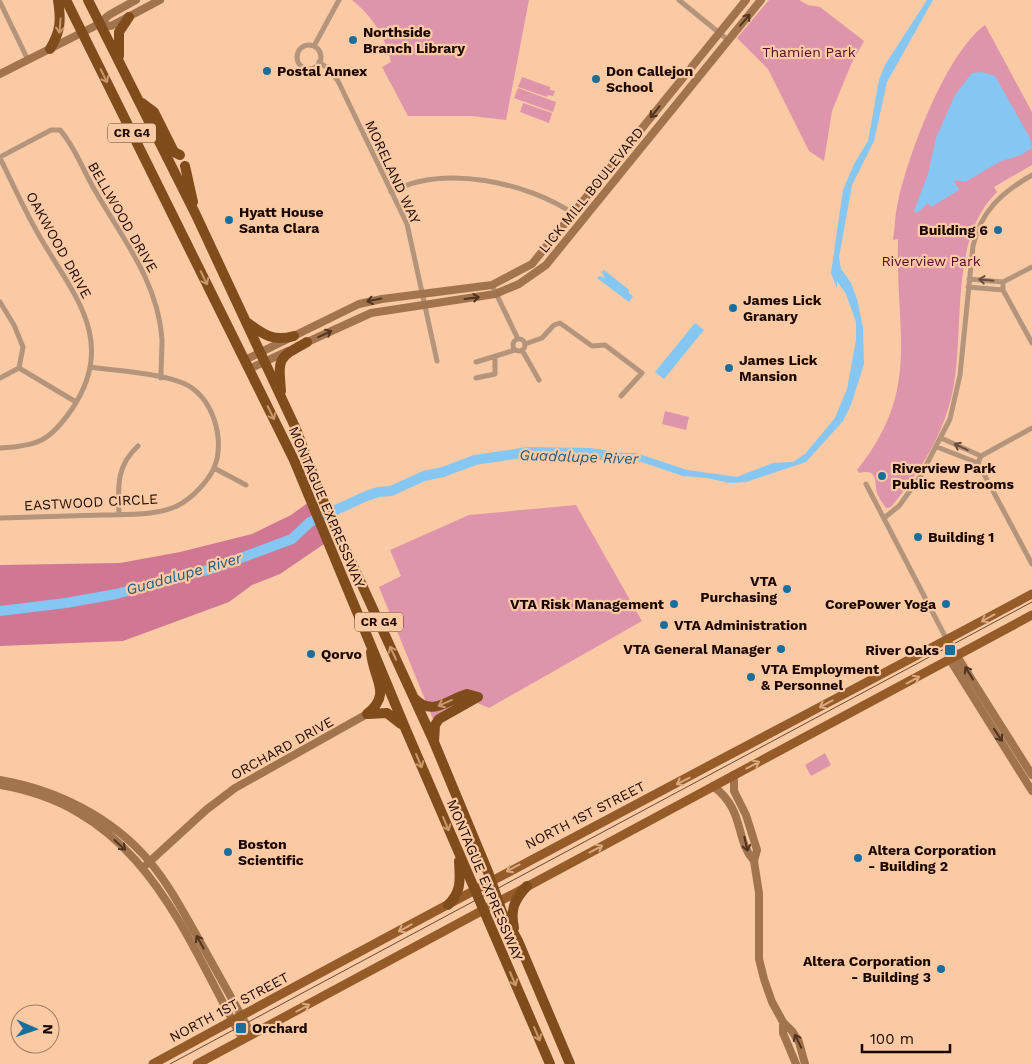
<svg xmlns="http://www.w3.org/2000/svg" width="1032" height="1064" viewBox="0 0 1032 1064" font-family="'Work Sans',sans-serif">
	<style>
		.green { fill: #de95ab }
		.forest { fill: #d07793 }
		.water { fill: #85c6f3 }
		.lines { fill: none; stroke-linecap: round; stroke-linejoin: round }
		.river { stroke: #85c6f3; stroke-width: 10 }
		.street { stroke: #b4947b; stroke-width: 5 }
		.secondary { stroke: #a2744e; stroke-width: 8 }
		.primary { stroke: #955c2a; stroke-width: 9 }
		.highway { stroke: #804c1c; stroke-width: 10 }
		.tram { stroke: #664937; stroke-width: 1 }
		.oneway { stroke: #51331f }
		.oneway2 { stroke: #c9986e }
		.oneway3 { stroke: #684e3e }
		.oneway4 { stroke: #dca97f }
		.poi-dot { fill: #196e9e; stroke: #facaa4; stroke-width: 2 }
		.labels { text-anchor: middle; stroke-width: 4.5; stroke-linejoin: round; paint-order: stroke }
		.shield { fill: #facaa4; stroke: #5e4231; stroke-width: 1 }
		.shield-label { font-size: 12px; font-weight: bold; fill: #1b0700 }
		.poi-label { font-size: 14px; font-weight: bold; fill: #1b0700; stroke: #facaa4; text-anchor: start }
		.park-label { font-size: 14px; fill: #5a072d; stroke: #facaa4 }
		.street-label { font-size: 14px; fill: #1b0700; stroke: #facaa4 }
		.water-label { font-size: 15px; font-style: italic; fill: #1b5a80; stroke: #facaa4 }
	</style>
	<rect width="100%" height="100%" fill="#facaa4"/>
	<!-- green -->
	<path class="green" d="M352 0H529L506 120 471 116H408L382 67 391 62C385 36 373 17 352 0Z
		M769 0H799L808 5 820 7 864 41 852 62 832 111 824 161 809 151 768 69 737 38Z
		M985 25 1032 112V165L994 187 997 192C949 238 965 328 953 390 944 434 920 472 891 507L886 508C883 504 879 498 877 493 874 482 879 468 859 473L857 470C922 389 895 332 898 239L893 240C895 227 895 214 898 202 908 155 946 53 985 25Z
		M522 77 550 87V90L555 91 553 96 548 95 547 97 518 87Z
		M518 88 556 102 553 112 514 98Z
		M523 103 552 113 549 123 520 112Z
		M665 411 689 417 686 430 662 424Z
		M576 505 642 621 489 708 475 702 433 719 379 587 401 576 390 550 469 515Z
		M825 753 831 765 811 776 805 765Z"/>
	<!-- forest -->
	<path class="forest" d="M309 502 324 544 280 574 252 585 229 602 123 641 0 646V565L120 563 180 552 252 534 291 515Z"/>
	<!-- water -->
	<path class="water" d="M927 0H933L887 82 874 141 852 185 839 257 841 269 851 283 857 299 863 328 864 364 851 405 843 421 806 462 746 482 730 483 707 478 683 476 633 459 603 460 595 456 597 452 636 453 687 470 737 477 773 463 793 462 805 454 835 418 847 389 856 340V322L846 294 837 281V288L831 273 843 190 854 164 868 141 879 80 885 65Z
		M982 72 995 76 1030 138 1032 148 1021 155 1001 161 965 182 954 180 959 190 931 207 928 203 917 213 914 211 928 174 936 138 955 95 972 73Z
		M604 270 629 290V293L633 296 629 302 597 278 599 276 605 278 602 272Z
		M695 323 704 330 664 379 655 372Z"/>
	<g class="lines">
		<!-- river -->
		<path class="river" d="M0 611 66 603 116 594 214 568 292 539 310 522 364 497 378 492 391 491 424 476 443 472 475 460 528 452 589 453 609 456"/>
		<!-- street -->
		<path class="street" d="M679 0 728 40
			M0 2 28 60
			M297 57a12 12 0 1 1 24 0a12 12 0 1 1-24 0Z
			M314 46 339 0
			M319 62 329 69 338 81 407 224 437 361
			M0 157 51 130H60C76 148 84 173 97 194 124 240 158 283 162 339 162 352 161 365 161 378
			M0 158C12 182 23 207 36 230 69 290 120 338 72 409 50 441 38 446 0 448
			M391 192C443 164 527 182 574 214
			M969 279 1003 282
			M1003 282V290L1032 343
			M1003 282 1032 267
			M492 285 518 339
			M968 287 1003 290
			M0 302 14 325 23 347 19 368
			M513 345a6 6 0 1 1 12 0a6 6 0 1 1-12 0Z
			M525 344 542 338 554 325 560 323 592 346 605 345 642 373 621 396
			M522 350 539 380
			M476 362 515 350
			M19 368 76 402
			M0 378 19 368
			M476 378 495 374V358
			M941 438 981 456
			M937 447 978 463
			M981 456 978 463 1032 564
			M981 456 1032 428
			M214 468 246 485
			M866 484 947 640
			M119 514C118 487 116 466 138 446
			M0 518C34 517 68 516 102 515 126 514 155 516 177 506 191 499 207 483 214 468 226 440 213 396 183 383 157 373 119 371 90 367
			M884 518 899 506 920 477 950 419 960 375 973 246C981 211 1001 193 1032 175"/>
		<!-- secondary -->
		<path class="secondary" d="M99 24 111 26 160 0
			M0 74 99 24 109 15 136 0
			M303 344 371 313 495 294 519 284 546 265 761 0
			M245 360 359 304 382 299 492 285 532 264 746 0
			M249 369 288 351
			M947 640 950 660 1032 791
			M948 642 1032 775
			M734 775V791L746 815 757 850 754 861 759 893V959L764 979 772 1002 783 1022 792 1031 799 1042 805 1064
			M0 780C57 790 112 817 150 862 169 885 182 910 197 936 215 969 234 1002 252 1035
			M0 785C142 809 182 930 243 1040
			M713 786C746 811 734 838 754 861
			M147 864 206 810 235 788 367 714
			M783 1022V1033L796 1064"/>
		<!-- primary -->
		<path class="primary" d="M153 1064C444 904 739 751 1032 594
			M197 1064 1032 615"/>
		<!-- highway -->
		<path class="highway" d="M66 0 294 460 406 730 550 1064
			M88 0 196 215 296 429 322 498 434 742 488 872 502 912 518 941 570 1064
			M50 49C61 31 61 20 58 0
			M119 56V32L129 17
			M142 103 154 112 174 152 180 155
			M185 166 193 202
			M248 323C264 335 274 342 294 336
			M281 391C278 357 278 358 307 342
			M415 699C432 717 449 699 467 694L478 697
			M367 714C393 693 373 680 371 652
			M368 714 387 713 401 724
			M434 742 435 725 439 719 478 697
			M448 905C462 891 460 880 459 861
			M514 928C510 910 514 900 527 886"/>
		<!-- tram -->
		<path class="tram" d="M170 1064 1032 602"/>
	</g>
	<!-- one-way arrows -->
	<defs><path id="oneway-shaft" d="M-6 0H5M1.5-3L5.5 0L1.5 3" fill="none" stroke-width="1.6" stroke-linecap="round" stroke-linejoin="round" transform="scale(1.25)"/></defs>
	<g class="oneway">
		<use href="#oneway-shaft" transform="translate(745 20) rotate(-49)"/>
		<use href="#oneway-shaft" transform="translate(655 112) rotate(129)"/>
		<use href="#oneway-shaft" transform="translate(472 298) rotate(-7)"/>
		<use href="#oneway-shaft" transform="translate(374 300) rotate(168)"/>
		<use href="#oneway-shaft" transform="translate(325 334) rotate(-25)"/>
		<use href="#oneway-shaft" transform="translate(969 673) rotate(-122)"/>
		<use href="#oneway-shaft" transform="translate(998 735) rotate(56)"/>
		<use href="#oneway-shaft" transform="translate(746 844) rotate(77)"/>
		<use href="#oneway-shaft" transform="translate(120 845) rotate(42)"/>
		<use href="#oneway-shaft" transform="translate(200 942) rotate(-119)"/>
		<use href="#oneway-shaft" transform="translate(798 1041) rotate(-116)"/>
	</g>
	<g class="oneway2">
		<use href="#oneway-shaft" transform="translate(60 26) rotate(95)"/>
		<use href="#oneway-shaft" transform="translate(104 76) rotate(64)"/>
		<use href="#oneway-shaft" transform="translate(204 278) rotate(64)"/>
		<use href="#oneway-shaft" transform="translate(271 413) rotate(64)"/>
		<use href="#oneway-shaft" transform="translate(393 653) rotate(-115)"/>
		<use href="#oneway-shaft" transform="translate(445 703) rotate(156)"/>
		<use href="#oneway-shaft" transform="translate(419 761) rotate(67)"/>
		<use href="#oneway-shaft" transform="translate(446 824) rotate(67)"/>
		<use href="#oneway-shaft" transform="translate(513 979) rotate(67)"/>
		<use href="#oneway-shaft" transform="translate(537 1034) rotate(67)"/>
	</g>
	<g class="oneway3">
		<use href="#oneway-shaft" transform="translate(986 280) rotate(-174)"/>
		<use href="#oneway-shaft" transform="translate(961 447) rotate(-155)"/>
	</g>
	<g class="oneway4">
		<use href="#oneway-shaft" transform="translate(988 618) rotate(151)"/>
		<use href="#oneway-shaft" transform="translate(913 680) rotate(-28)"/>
		<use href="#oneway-shaft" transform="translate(826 704) rotate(152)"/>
		<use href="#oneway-shaft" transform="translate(753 765) rotate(-28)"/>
		<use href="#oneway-shaft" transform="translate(683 781) rotate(153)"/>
		<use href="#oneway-shaft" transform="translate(596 849) rotate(-28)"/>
		<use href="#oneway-shaft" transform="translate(513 868) rotate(152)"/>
		<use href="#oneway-shaft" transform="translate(405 928) rotate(151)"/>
		<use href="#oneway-shaft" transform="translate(303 1008) rotate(-28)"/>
	</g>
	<!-- markers -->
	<g class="poi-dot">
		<circle cx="353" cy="40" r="5"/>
		<circle cx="267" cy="71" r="5"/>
		<circle cx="596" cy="79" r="5"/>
		<circle cx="229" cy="220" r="5"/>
		<circle cx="998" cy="230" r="5"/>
		<circle cx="733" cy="308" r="5"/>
		<circle cx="729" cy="368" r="5"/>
		<circle cx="882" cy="476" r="5"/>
		<circle cx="918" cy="537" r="5"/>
		<circle cx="787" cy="589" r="5"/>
		<circle cx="674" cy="604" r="5"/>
		<circle cx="946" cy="604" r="5"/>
		<circle cx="664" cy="625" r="5"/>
		<circle cx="781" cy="649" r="5"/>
		<rect x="944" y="644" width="12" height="12" rx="2.5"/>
		<circle cx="311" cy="654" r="5"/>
		<circle cx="751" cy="677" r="5"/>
		<circle cx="228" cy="852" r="5"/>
		<circle cx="858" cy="858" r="5"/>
		<circle cx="941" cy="969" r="5"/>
		<rect x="235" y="1022" width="12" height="12" rx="2.5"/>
	</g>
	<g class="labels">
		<!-- shield labels -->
		<g class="shield">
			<rect x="108" y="123.5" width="48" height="19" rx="4"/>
			<rect x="355" y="612.5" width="48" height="19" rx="4"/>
		</g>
		<g class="shield-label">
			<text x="132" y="137">CR G4</text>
			<text x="379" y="626">CR G4</text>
		</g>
		<!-- poi labels -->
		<g class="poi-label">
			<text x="363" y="37">Northside<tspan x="363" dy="16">Branch Library</tspan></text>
			<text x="277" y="76">Postal Annex</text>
			<text x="606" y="76">Don Callejon<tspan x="606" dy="16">School</tspan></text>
			<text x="239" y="217">Hyatt House<tspan x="239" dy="16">Santa Clara</tspan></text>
			<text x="988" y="235" text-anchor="end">Building 6</text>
			<text x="743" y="305">James Lick<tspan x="743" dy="16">Granary</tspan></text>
			<text x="739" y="365">James Lick<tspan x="739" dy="16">Mansion</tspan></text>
			<text x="892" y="473">Riverview Park<tspan x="892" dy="16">Public Restrooms</tspan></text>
			<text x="928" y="542">Building 1</text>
			<text x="777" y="586" text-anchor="end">VTA<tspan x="777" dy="16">Purchasing</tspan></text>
			<text x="664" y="609" text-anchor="end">VTA Risk Management</text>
			<text x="936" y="609" text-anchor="end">CorePower Yoga</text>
			<text x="674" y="630">VTA Administration</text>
			<text x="771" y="654" text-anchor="end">VTA General Manager</text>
			<text x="939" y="655" text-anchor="end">River Oaks</text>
			<text x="321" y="659">Qorvo</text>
			<text x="761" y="674">VTA Employment<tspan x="761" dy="16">&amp; Personnel</tspan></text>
			<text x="238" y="849">Boston<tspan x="238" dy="16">Scientific</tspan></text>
			<text x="868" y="855">Altera Corporation<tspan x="868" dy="16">- Building 2</tspan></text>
			<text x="931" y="966" text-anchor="end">Altera Corporation<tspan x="931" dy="16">- Building 3</tspan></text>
			<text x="252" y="1033">Orchard</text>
		</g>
		<!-- park labels -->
		<g class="park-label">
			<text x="809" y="57">Thamien Park</text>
			<text x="931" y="266">Riverview Park</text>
		</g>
		<!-- street labels -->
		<g class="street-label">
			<text transform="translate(393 172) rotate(65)" y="5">MORELAND WAY</text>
			<text transform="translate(591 190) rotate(-51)" y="5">LICK MILL BOULEVARD</text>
			<text transform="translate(123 217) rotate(60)" y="5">BELLWOOD DRIVE</text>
			<text transform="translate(59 245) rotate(61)" y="5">OAKWOOD DRIVE</text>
			<text transform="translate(91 502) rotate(-3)" y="5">EASTWOOD CIRCLE</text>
			<text transform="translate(327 507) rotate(67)" y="5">MONTAGUE EXPRESSWAY</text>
			<text transform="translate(282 748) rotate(-29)" y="5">ORCHARD DRIVE</text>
			<text transform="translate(585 815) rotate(-27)" y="5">NORTH 1ST STREET</text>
			<text transform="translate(485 880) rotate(67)" y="5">MONTAGUE EXPRESSWAY</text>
			<text transform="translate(229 1007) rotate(-28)" y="5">NORTH 1ST STREET</text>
		</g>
		<!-- water labels -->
		<g class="water-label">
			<text transform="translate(579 457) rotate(2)" y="5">Guadalupe River</text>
			<text transform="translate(184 574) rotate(-16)" y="5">Guadalupe River</text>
		</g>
	</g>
	<!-- north arrow -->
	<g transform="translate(35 1029) rotate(92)"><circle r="24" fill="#facaa4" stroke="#a17c62"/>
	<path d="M0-4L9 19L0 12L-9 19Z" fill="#196e9e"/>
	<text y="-8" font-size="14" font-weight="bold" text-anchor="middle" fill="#1b0700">N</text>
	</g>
	<!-- scale -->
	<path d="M862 1044v8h88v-8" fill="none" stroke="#1b0700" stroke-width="2.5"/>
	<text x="870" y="1044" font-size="15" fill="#1b0700" stroke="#facaa4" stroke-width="4" paint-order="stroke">100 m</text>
</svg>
